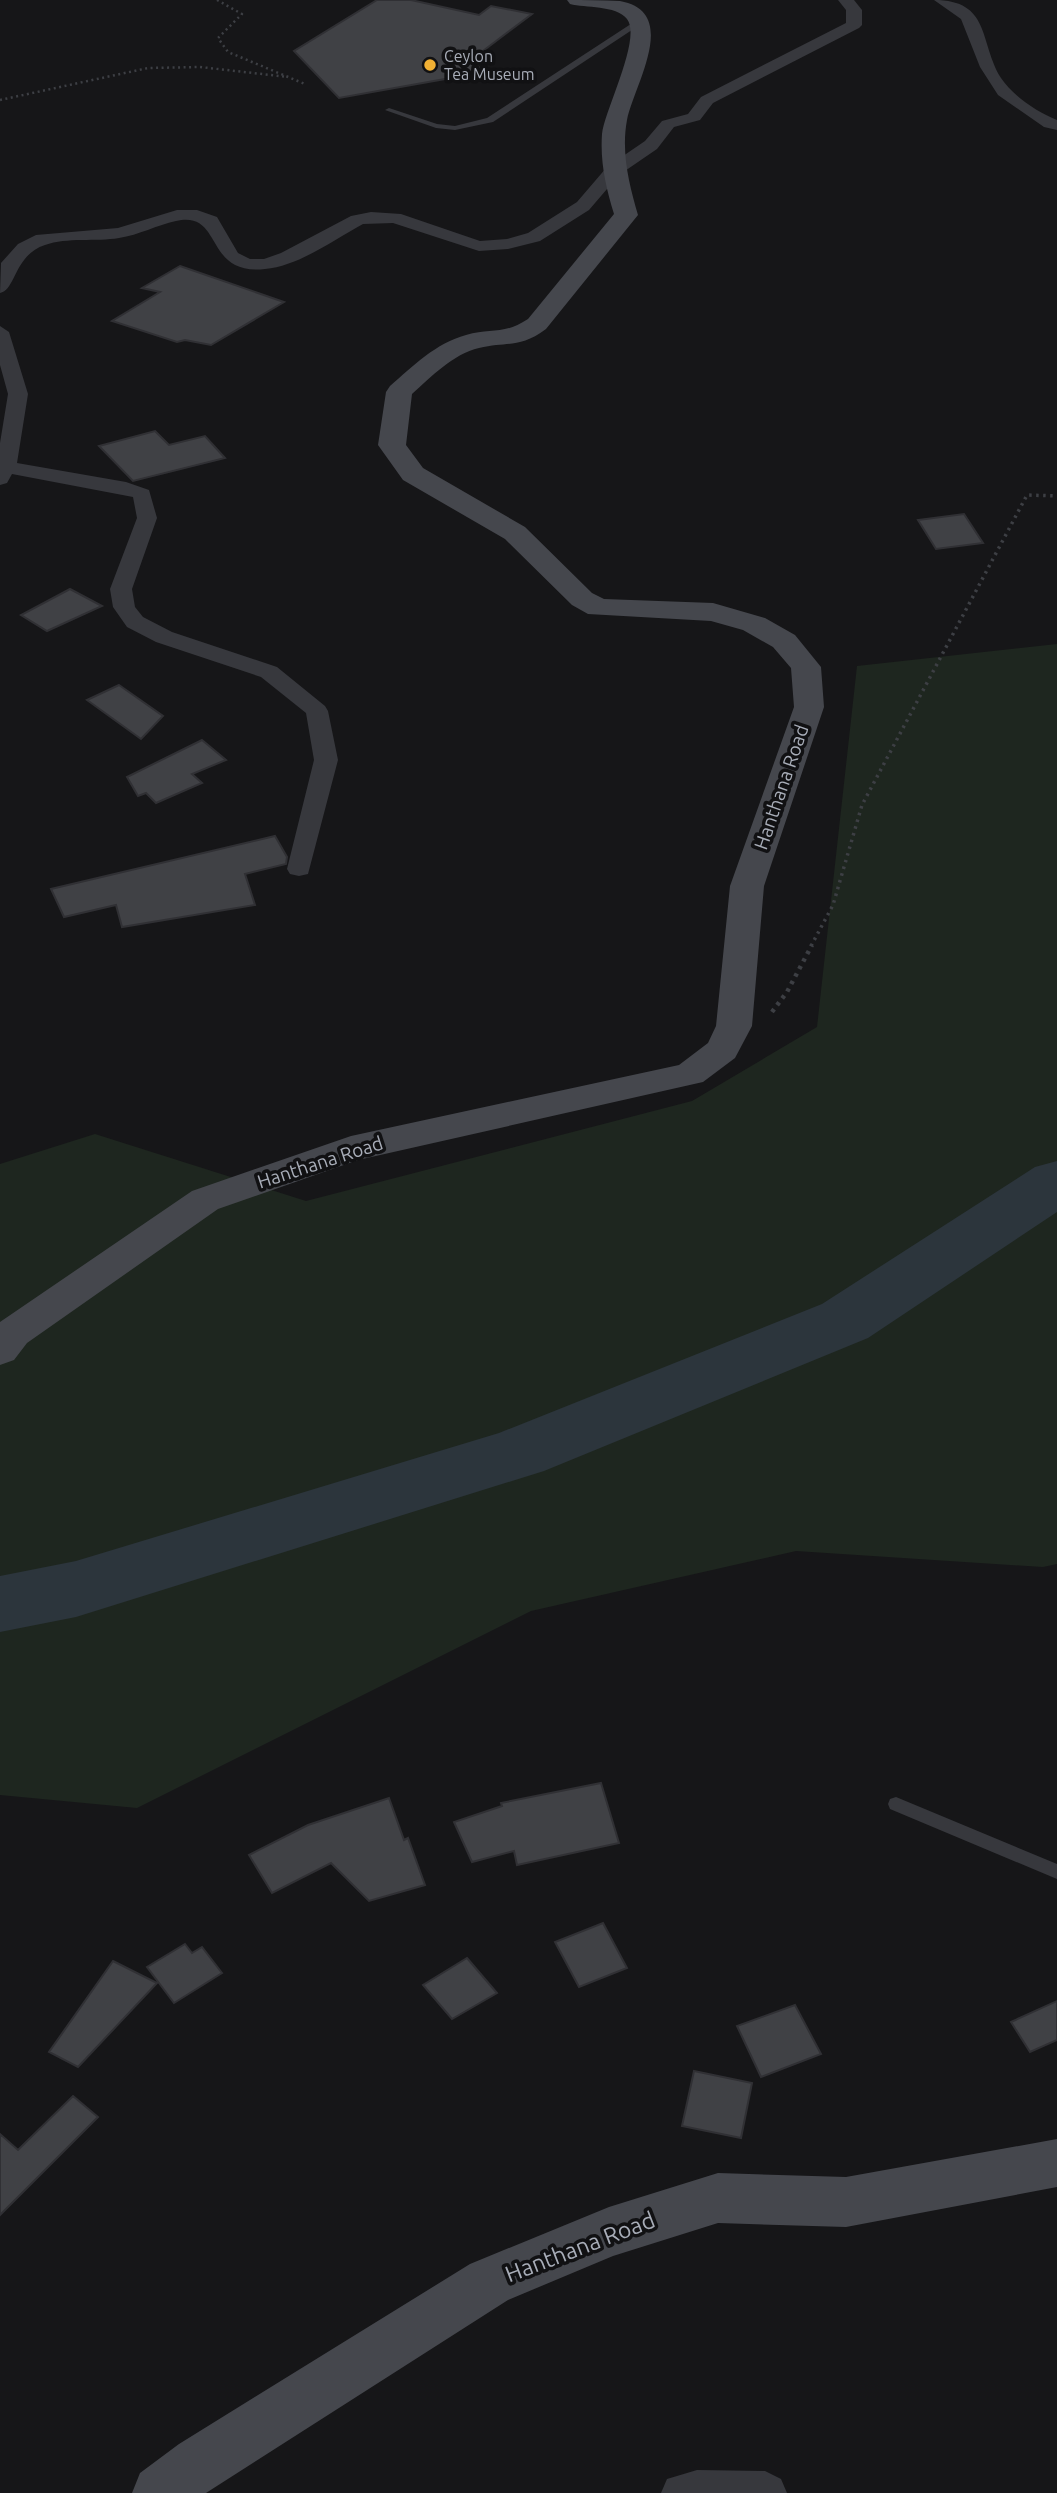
<svg xmlns="http://www.w3.org/2000/svg" width="1057" height="2493" viewBox="0 0 1057 2493" font-family="Ubuntu,sans-serif">
	<style>
		.green { fill: #1e261f }
		.lines { fill: none; stroke-linecap: round; stroke-linejoin: round }
		.river { fill: #2c353c; fill-rule: evenodd }
		.building { fill: #404145; stroke: #303034; stroke-width: 2 }
		.path-far2 { stroke: #3d3f44; stroke-width: 2.5; stroke-dasharray: 2 3.5; stroke-linecap: butt }
		.path-far1 { stroke: #3d3f44; stroke-width: 3.5; stroke-dasharray: 2.5 4.5; stroke-linecap: butt }
		.path { stroke: #3d3f44; stroke-width: 4.5; stroke-dasharray: 3.5 5; stroke-linecap: butt }
		.lane { fill: #37383d; fill-rule: evenodd }
		.street { fill: #37383d; fill-rule: evenodd }
		.secondary { fill: #45474d; fill-rule: evenodd }
		.poi-dot { fill: #f2b134; stroke: #111113; stroke-width: 2.5 }
		.labels { text-anchor: middle; stroke-width: 7; stroke-linejoin: round; paint-order: stroke }
		.far-poi-label { font-size: 16px; fill: #a8adb8; stroke: #111113; text-anchor: start }
		.street-label { font-size: 19px; fill: #a8adb8; stroke: #111113 }
		.near-street-label { font-size: 23px; fill: #a8adb8; stroke: #111113 }
	</style>
	<rect width="100%" height="100%" fill="#161618"/>
	<!-- green -->
	<path class="green" d="M1057 644V1564L1043 1567 796 1551 531 1611 137 1808 0 1795V1164L95 1134 306 1201 692 1101 817 1027 857 666Z"/>
	<g class="lines">
		<!-- river -->
		<path class="river" d="M1057 1161V1212L868 1338 544 1471 76 1617 0 1632V1576L76 1561 499 1433 822 1304 1035 1167Z"/>
	</g>
	<!-- building -->
	<path class="building" d="M377 0H411L479 15 491 6 532 14 471 60 484 72 339 98 294 51Z
		M180 266 284 302 211 345 185 340 177 342 112 321 160 292 142 288Z
		M155 431 169 445 205 436 225 458 133 481 99 446Z
		M964 514 983 543 936 549 918 520Z
		M70 589 102 606 47 631 21 615Z
		M119 685 163 716 141 739 87 700Z
		M202 740 226 760 192 774 202 783 156 803 146 793 138 796 127 777Z
		M275 836 287 857 286 864 245 874 255 905 122 927 116 905 64 917 51 889Z
		M601 1783 619 1843 517 1865 514 1851 472 1862 454 1822 502 1806 501 1803Z
		M389 1798 404 1840 408 1838 425 1885 369 1901 331 1863 272 1893 249 1855 308 1825Z
		M603 1923 627 1968 579 1987 555 1942Z
		M185 1944 192 1953 202 1947 222 1973 174 2003 147 1967Z
		M467 1958 497 1993 452 2019 423 1985Z
		M113 1961 157 1983 78 2067 49 2052Z
		M1057 2001V2040L1030 2052 1011 2022Z
		M795 2005 821 2054 761 2077 737 2026Z
		M694 2071 752 2083 741 2138 682 2126Z
		M73 2096 98 2117 0 2215V2134L18 2150Z"/>
	<g class="lines">
		<!-- path-far2 -->
		<path class="path-far2" d="M217 0 242 14 218 38 228 52 305 84
			M0 100 148 68 200 67 288 77"/>
		<!-- path-far1 -->
		<path class="path-far1" d="M811 946 833 905 862 805 1027 495 1057 496"/>
		<!-- path -->
		<path class="path" d="M772 1012 787 992 812 945"/>
		<!-- lane -->
		<path class="lane" d="M637 20 644 22 493 122 455 130 436 128 385 110 389 108 437 124 455 126 487 118Z
			M896 1797 1057 1864V1879L890 1809 888 1804 890 1799Z"/>
		<!-- street -->
		<path class="street" d="M838 0H854L862 10V25L859 28 713 103 700 120 674 127 657 149 619 175 589 210 540 241 508 249 479 251 393 223 363 224C333 240 299 266 265 269 203 276 224 210 176 221 157 225 139 235 119 238 96 242 67 237 45 245 14 255 16 290 0 293L1 263 18 244 36 235 118 228 177 210H197L217 217 238 253 250 259H264L281 253 351 216 371 212 401 214 480 241 507 239 528 233 577 202 607 167 645 141 662 121 688 114 701 97 846 23V10Z
			M934 0C991 0 979 42 1001 78 1013 96 1037 112 1057 120V130L1044 127 998 95 980 67 961 19Z
			M0 326 9 332 28 394 17 463 126 482 149 490 157 518 132 589 135 607 143 617 172 632 277 667 325 706 328 711 338 760 308 874 299 876 290 874 287 869 314 760 306 713 261 677 156 642 127 627 113 607 110 589 137 518 133 497 12 474 7 483 0 485V443L8 394 0 365Z
			M697 2470 765 2471 781 2479 787 2493H661L667 2479Z"/>
		<!-- secondary -->
		<path class="secondary" d="M567 0C584 0 603 0 620 1 681 12 634 85 627 120 621 152 629 184 638 215L546 329C519 349 508 341 479 348 453 354 431 377 412 394L406 445 423 468 525 527 592 593 604 599 713 603 765 618 795 635 821 667 824 707 764 886 752 1026 735 1058 703 1082 358 1160 218 1209 27 1343 14 1360 0 1365V1322L192 1191 351 1136 679 1065 708 1043 716 1026 730 886 794 707 791 668 773 647 743 630 711 621 588 614 572 605 505 539 403 480 378 445 386 392 390 386C413 366 436 343 466 335 491 328 504 335 528 319L614 214C606 188 600 162 602 134 605 109 642 38 627 19 616 5 585 8 570 4Z
			M1057 2139V2187L846 2227 718 2223 613 2256 508 2300 206 2493H132L140 2473 179 2444 470 2264 609 2207 718 2173 846 2177Z"/>
	</g>
	<!-- markers -->
	<circle class="poi-dot" cx="430" cy="65" r="7"/>
	<g class="labels">
		<!-- far-poi labels -->
		<g class="far-poi-label">
			<text x="444" y="62">Ceylon<tspan x="444" dy="18">Tea Museum</tspan></text>
		</g>
		<!-- street labels -->
		<g class="street-label">
			<text transform="translate(781 787) rotate(-71)" y="7">Hanthana Road</text>
			<text transform="translate(320 1162) rotate(-18)" y="7">Hanthana Road</text>
		</g>
		<!-- near-street labels -->
		<g class="near-street-label">
			<text transform="translate(580 2247) rotate(-21)" y="8">Hanthana Road</text>
		</g>
	</g>
</svg>
